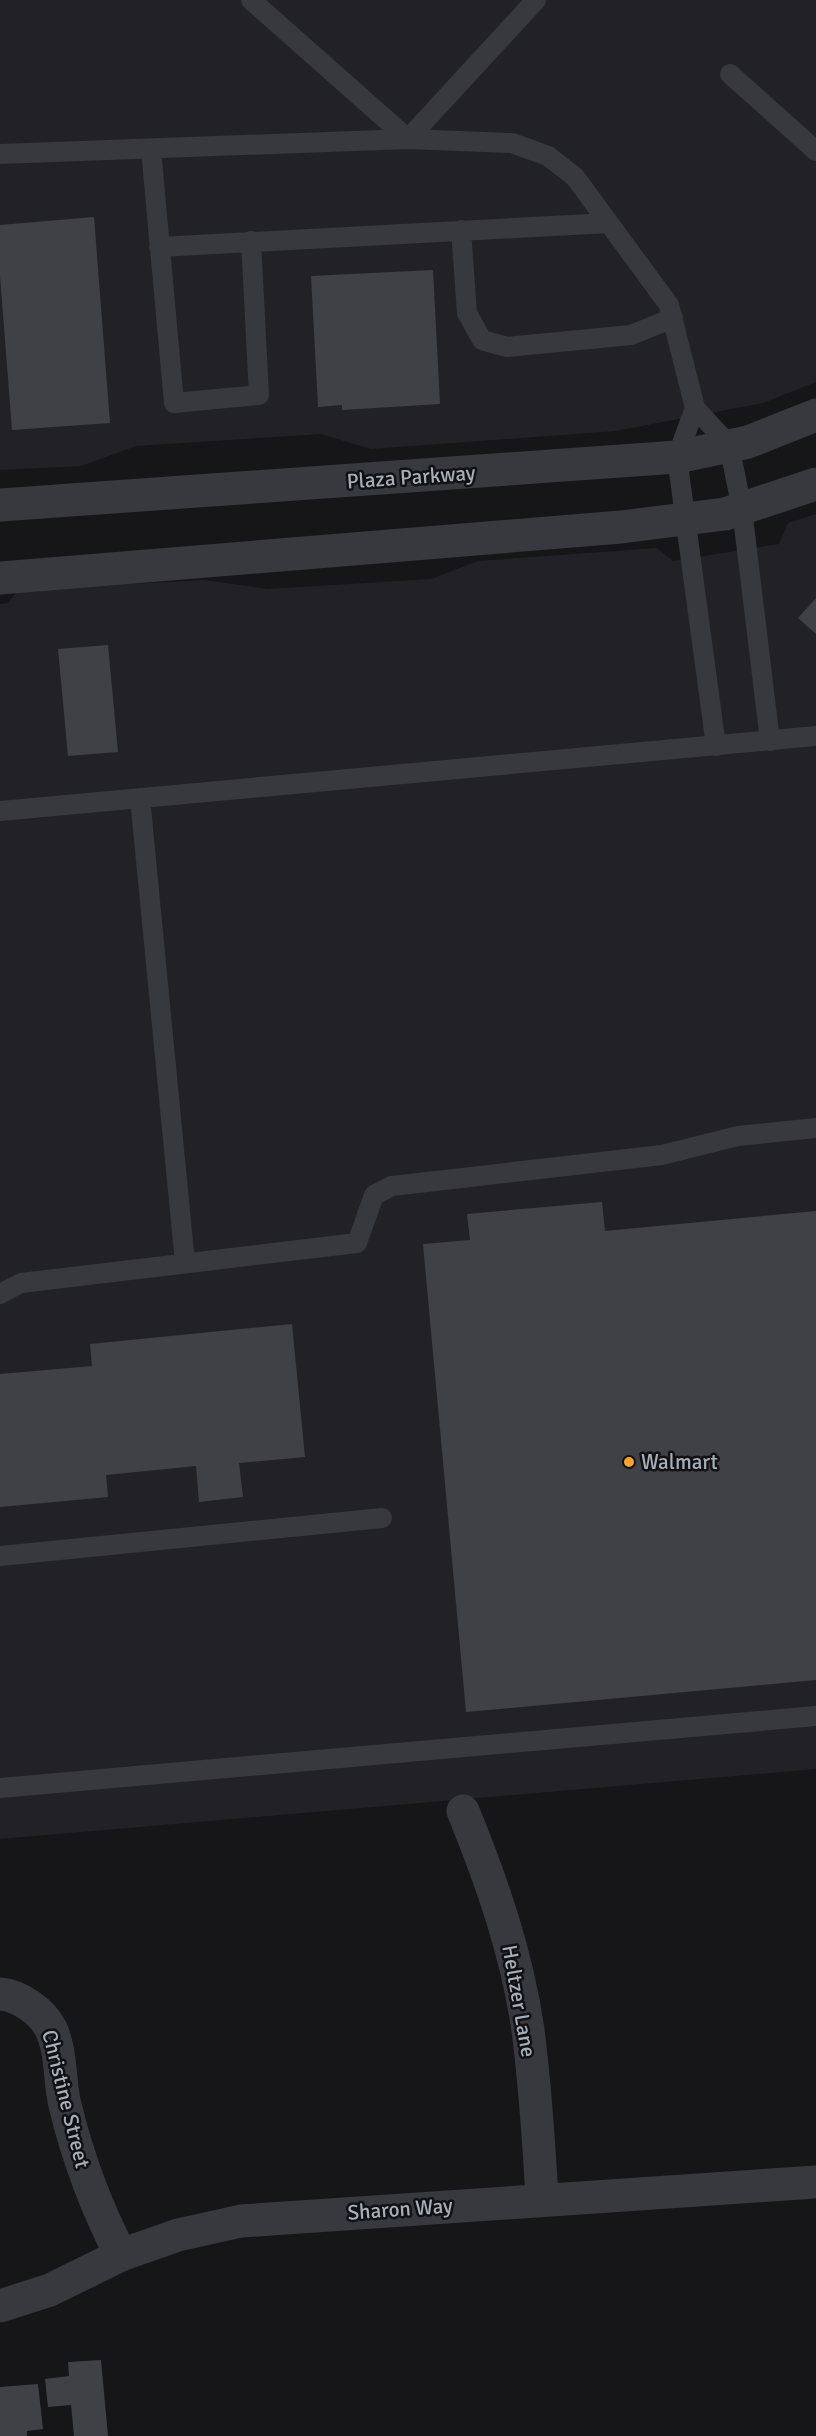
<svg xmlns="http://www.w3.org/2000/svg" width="816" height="2436" viewBox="0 0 816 2436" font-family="Signika,sans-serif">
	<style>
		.built { fill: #222226 }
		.building { fill: #404146 }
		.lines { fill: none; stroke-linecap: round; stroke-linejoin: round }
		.service { stroke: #37393e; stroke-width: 20 }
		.minor { stroke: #37393e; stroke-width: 33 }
		.tertiary { stroke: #37393e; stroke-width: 33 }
		.poi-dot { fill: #fea229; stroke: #111114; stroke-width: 2 }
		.labels { text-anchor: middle; stroke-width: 5; stroke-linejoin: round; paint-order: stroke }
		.street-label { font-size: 21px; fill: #a7afb9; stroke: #111114 }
		.poi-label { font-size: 21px; fill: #a7afb9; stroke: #111114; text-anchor: start }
	</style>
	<rect width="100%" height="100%" fill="#161619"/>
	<!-- built -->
	<path class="built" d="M0 0H816V382L763 403 616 431 371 449 321 434 136 446 81 466 0 470Z
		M816 514V1769L0 1839V604L8 603 18 590 204 580 268 589 431 579 478 561 657 548 673 561 779 544 788 523Z"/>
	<!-- building -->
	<path class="building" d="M94 217 110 423 12 430 0 276V225Z
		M433 270 440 404 342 410V405L318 407 311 276Z
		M816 598V634L798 618Z
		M108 645 118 752 68 756 58 649Z
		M602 1202 605 1231 816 1211V1680L466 1712 423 1244 470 1240 467 1214Z
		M292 1324 305 1457 239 1463 243 1497 199 1502 196 1466 106 1475 108 1497 0 1507V1374L92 1366 90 1344Z
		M101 2360 108 2436H74L71 2405 48 2407 45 2379 69 2376 68 2362Z
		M38 2384 43 2429 27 2431V2436H0V2387Z"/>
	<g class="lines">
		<!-- service -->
		<path class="service" d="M251 0 408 139 536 0
			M730 74 816 151
			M151 149 174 403 259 395 251 241
			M0 154 408 139 512 143 548 156 575 177 669 305 695 408 729 445 742 509 770 741
			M461 230 467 313 482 340 507 347 631 335 673 318
			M159 247 609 223
			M695 408 677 457 716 746
			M140 798 185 1263
			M0 811 816 736
			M0 1294 21 1283 357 1243 374 1195 392 1186 662 1155 738 1136 816 1128
			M0 1556 382 1518
			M0 1788 816 1716"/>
		<!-- minor -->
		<path class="minor" d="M463 1811C492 1882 517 1954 528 2030 535 2086 539 2143 542 2199
			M0 1994C20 1996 42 2011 51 2029 62 2052 59 2081 65 2105 78 2159 96 2207 121 2255
			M0 2306 50 2290 121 2255 178 2235 241 2221 816 2182"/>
		<!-- tertiary -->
		<path class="tertiary" d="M0 505 677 457 748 442 816 415
			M0 578 621 527 725 514 816 484"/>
	</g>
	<!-- markers -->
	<circle class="poi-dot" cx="629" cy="1462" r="6"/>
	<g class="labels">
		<!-- street labels -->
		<g class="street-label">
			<text transform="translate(411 477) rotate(-4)" y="7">Plaza Parkway</text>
			<text transform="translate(519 2001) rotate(80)" y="7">Heltzer Lane</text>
			<text transform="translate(66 2099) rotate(76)" y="7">Christine Street</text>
			<text transform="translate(400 2209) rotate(-4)" y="7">Sharon Way</text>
		</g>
		<!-- poi labels -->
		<g class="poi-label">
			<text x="641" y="1469">Walmart</text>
		</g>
	</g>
</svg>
